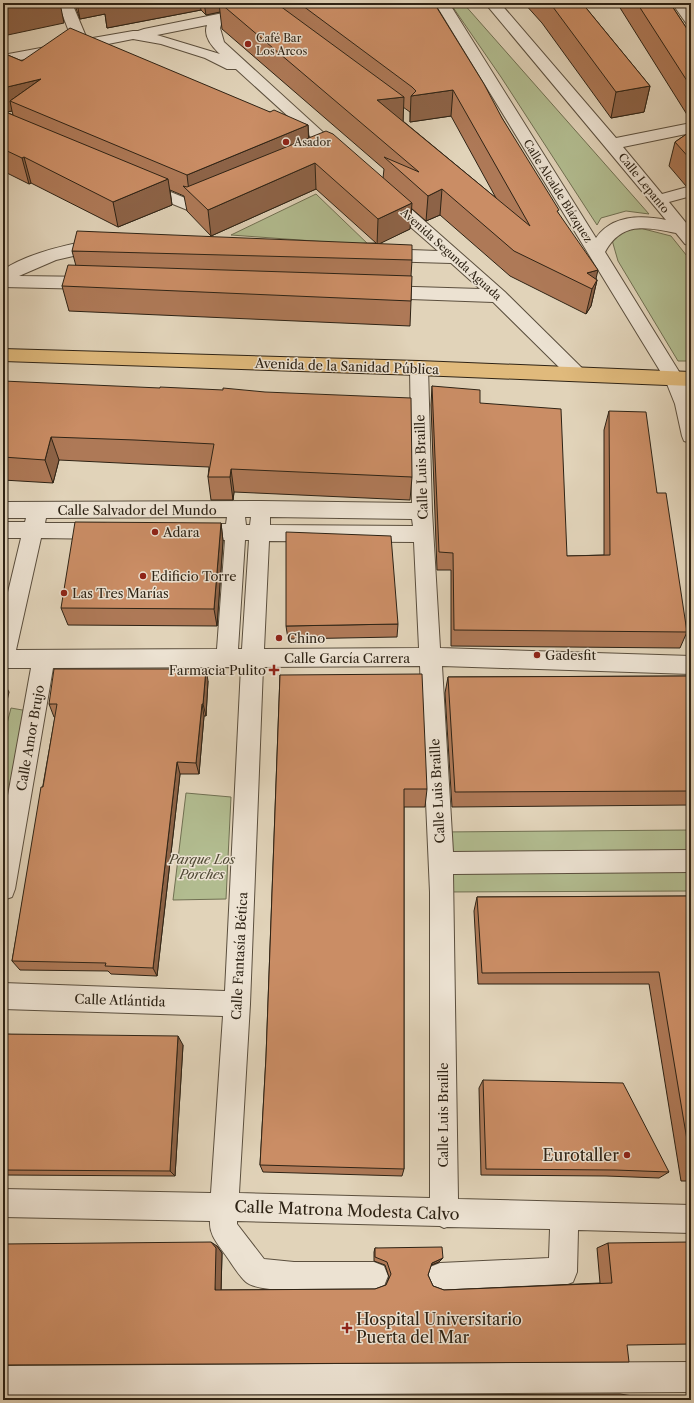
<svg xmlns="http://www.w3.org/2000/svg" width="694" height="1403" viewBox="0 0 694 1403" font-family="'Libre Caslon Text',serif">
	<style>
		.green { fill: #b2bc90; stroke: #707052 }
		.lines { fill: none; stroke-linecap: round; stroke-linejoin: round }
		.minor-casing { stroke: #5b4f3e; stroke-width: 2 }
		.major-casing { stroke: #2e2315; stroke-width: 2 }
		.minor { fill: #ece2d2; fill-rule: evenodd }
		.major { fill: #e0ba7c; fill-rule: evenodd }
		.wall { fill: #ae7957; stroke: #2e2315; fill-rule: evenodd }
		.shaded-wall { fill: #8d6347; stroke: #2e2315 }
		.building { fill: #ca8d65; stroke: #2e2315 }
		.poi-dot { fill: #8f2418; stroke: #ece2d2; stroke-width: 1.5 }
		.labels { text-anchor: middle; stroke-width: 3; stroke-linejoin: round; paint-order: stroke }
		.far-poi-label { font-size: 11px; fill: #2e2315; stroke: #ece2d2; text-anchor: start }
		.far-street-label { font-size: 11px; fill: #2e2315; stroke: #ece2d2 }
		.street-label { font-size: 13px; fill: #2e2315; stroke: #ece2d2 }
		.poi-label { font-size: 13px; fill: #2e2315; stroke: #ece2d2; text-anchor: start }
		.park-label { font-size: 13px; font-style: italic; fill: #4f4934; stroke: #ece2d2 }
		.near-poi-label { font-size: 16px; fill: #2e2315; stroke: #ece2d2; text-anchor: end }
		.near-street-label { font-size: 16px; fill: #2e2315; stroke: #ece2d2 }
	</style>
	<rect width="100%" height="100%" fill="#e1d3b9"/>
	<filter id="stains"><feTurbulence type="fractalNoise" baseFrequency=".005" numOctaves="4"/><feColorMatrix values="0 0 0 0 .2 0 0 0 0 .09 0 0 0 0 .02 0 0 0 .5 -.17"/></filter>
	<radialGradient id="worn" r=".72"><stop offset=".6" stop-color="#630" stop-opacity="0"/><stop offset="1" stop-color="#630" stop-opacity=".3"/></radialGradient>
	<!-- green -->
	<path class="green" d="M450 3H463L649 214 626 211 601 218 597 225 501 77Z
		M316 194 369 245 231 235Z
		M632 226 671 236 691 261V361H678L618 261 612 240 621 231Z
		M11 708 28 711 3 842V739Z
		M186 793 231 797 226 899 173 900Z
		M691 830V891L442 892 440 832Z"/>
	<g class="lines">
		<defs>
			<path id="minor" d="M58 3H72L87 39 133 31H138L144 29 228 12 233 13 235 16 233 19 222 21 220 28 224 42 348 155 346 158 340 160 334 158 236 69H227L205 58 161 44 133 39 98 46 102 50 100 53 95 54 80 49 3 63V55L73 42ZM207 25C203 36 212 47 220 54L157 35Z
				M435 3H449L596 238C612 215 641 215 666 220L485 3H500L616 138 691 123V133L623 147 662 194 691 186V196L669 202 691 229V246L685 244 676 233C646 227 622 221 605 252L683 378 691 398V443L684 441 682 436 675 404 665 379Z
				M672 3H686L691 10V24L686 23Z
				M144 181 190 200 214 191 220 192 222 196 220 200 190 211 138 190 136 186 138 182Z
				M388 193 394 194 505 292 583 369 586 374 583 379 577 381 571 379 493 302 382 298 376 296 373 292 376 288 382 286 480 289 451 263 382 261 376 259 374 255 376 251 382 249 438 251 382 202 380 198 382 194Z
				M102 238 108 240 110 244 108 248 56 260 19 276 92 277 98 279 101 283 98 287 92 289 3 287V270C29 252 71 244 102 238Z
				M419 361 425 363 428 368 432 511 440 648 691 656V674L442 666 453 852 691 850V872L453 874 458 1199 691 1205V1233L578 1230 577 1272 573 1282 563 1286 440 1291 430 1287 426 1277 430 1267 440 1263 549 1258 550 1229 447 1227 444 1228 440 1226 237 1221V1224L264 1259 294 1262H374L384 1266 388 1276 384 1286 374 1290C352 1290 260 1295 246 1282 238 1275 231 1262 224 1253 217 1243 209 1234 210 1221L3 1217V1189L211 1193 223 1016 3 1009V983L225 991 241 667 53 668 15 889 12 897 3 900V823L31 668H3V613L21 538H3V522H25L26 518H3V502L261 501 412 503 410 368 413 363ZM227 517 226 524H192L185 526 182 532 185 538 192 540H225L217 649 16 650 41 538 104 539 111 537 114 531 111 525 104 523H45L46 518ZM245 517H251L250 525H246ZM270 517 412 519 413 526 270 525ZM245 540H249L242 649H238ZM269 541 414 542 419 648 264 649ZM420 666 430 892V1198L239 1193 250 1004 263 667Z
				M691 1362V1392L3 1396V1366Z"/>
			<path id="major" d="M3 349 419 361 691 372V386L419 375 3 361Z"/>
		</defs>
		<!-- minor casing -->
		<use href="#minor" class="minor-casing"/>
		<!-- major casing -->
		<use href="#major" class="major-casing"/>
		<!-- minor -->
		<use href="#minor" class="minor"/>
		<!-- major -->
		<use href="#major" class="major"/>
	</g>
	<!-- wall -->
	<path class="wall" d="M74 3H276L277 4V3H434L558 213 597 280 591 306 586 314 510 276 440 215 426 221 411 208 410 229 380 243 412 260 411 276V301L410 326 69 311 62 286 76 266 72 251 376 243 316 189 211 236 187 211 184 196 170 190 172 205 118 227 31 183 29 184 3 171V53L22 61 270 112 308 125 309 138 383 178 384 169 222 29 220 12 206 15 201 10 107 28 105 14 80 19ZM403 107 410 112V122L451 116 496 198 403 121ZM12 111 13 115 6 112Z
		M524 3H582L650 86 644 112 611 118 542 23Z
		M617 3H670L691 35V121Z
		M691 131V185L686 186 669 166 675 142Z
		M3 381 412 477 410 500 234 492 233 500H211L208 477 209 467 140 464 59 460 53 483 3 480Z
		M432 386 480 403 567 556 604 555V430L609 411 657 493 687 632 680 648 451 646V570H437L431 405Z
		M221 523 223 541 217 626 68 625 61 608Z
		M398 624 397 637 288 639 286 626Z
		M280 675 427 789 425 807H404V1169L402 1176 263 1172 260 1165 266 1057Z
		M691 676V805L452 807 445 693 448 677Z
		M208 681 206 716H204L199 774H180L157 976 111 974 108 971 20 970 12 961 55 717H54L49 704Z
		M691 896V1181H681L649 984H478L474 911 477 897Z
		M3 1034 183 1045 175 1176 3 1175Z
		M483 1080 669 1172 659 1178 606 1176 481 1175 479 1088Z
		M608 1243 627 1345 3 1365 217 1246 222 1253 221 1290 375 1289 386 1285 389 1277 385 1265 374 1261V1252L375 1248 443 1258 439 1262 431 1265 428 1275 433 1286 444 1290 600 1283 597 1248Z
		M620 1394 633 1396 3 1400V1397Z"/>
	<!-- shaded-wall -->
	<path class="shaded-wall" d="M27 3H60L64 23 3 36V8Z
		M77 3H200L201 10 107 28 105 14 80 19Z
		M204 3H219L220 12 206 15Z
		M41 79 10 101 12 111 3 113V88Z
		M650 86 644 112 611 118 616 92Z
		M453 90 451 116 410 122 411 96Z
		M404 97 403 123 377 100Z
		M308 125 309 149 189 192 187 175Z
		M24 157 31 183 29 184 22 158Z
		M315 163 316 189 211 236 208 210Z
		M691 168V185L686 186Z
		M168 179 172 205 118 227 113 202Z
		M442 189 440 215 426 221 428 196Z
		M412 203 410 229 377 245 378 219Z
		M598 270 595 283 597 280 591 306 586 314 592 289 587 273Z
		M51 437 59 460 53 483 45 460Z
		M231 469 234 492 233 500 230 477Z
		M221 523 223 541 217 626 214 609Z
		M206 669 208 681 206 716 203 704Z
		M3 681 9 692 3 719Z
		M202 704 204 716 199 774 196 763Z
		M177 762 180 774 157 976 153 968Z
		M178 1036 183 1045 175 1176 170 1171Z
		M211 1242 217 1246 222 1253 221 1292 215 1290Z
		M443 1258 439 1262 429 1266 432 1263Z"/>
	<!-- building -->
	<path class="building" d="M3 3H27L3 8Z
		M220 3H276L404 97 377 100 530 226 453 90 411 96 416 91 412 87 299 3H434L484 84 502 118 559 210 557 211 598 270 587 273 597 280 592 289 514 251 442 189 428 196 384 157 419 172Z
		M550 3H582L650 86 616 92Z
		M637 3H670L691 35V87Z
		M70 28 270 112 274 110 308 125 187 175 10 101 41 79 3 88V53L22 61Z
		M3 111 168 179 113 202 24 157 22 158 3 149Z
		M326 131 333 134 412 203 378 219 315 163 208 210 183 186 187 187Z
		M691 131V160L675 142Z
		M77 231 412 245V260L72 251Z
		M68 265 412 276 411 301 62 286Z
		M3 381 160 388V387L223 390V388L265 392 411 398 412 477 231 469 230 477H208L214 444 135 440 51 437 45 460 3 457Z
		M432 386 480 390V403L561 409 567 556 610 555 609 411 646 412 657 493H666L687 632 454 630 453 553 439 552Z
		M75 522 221 523 214 609 61 608Z
		M286 532 391 536 398 624 286 626Z
		M54 669H206L203 704H202L196 763 177 762 153 968 105 966 106 963 12 961 41 787H43L57 704H49Z
		M422 674 427 789H404V1169L260 1165 266 1057 280 675Z
		M691 676V791L455 792 448 677Z
		M691 896V1164L659 972 482 973 477 897Z
		M3 1034 178 1036 170 1171 3 1170Z
		M483 1080 623 1083 669 1172 615 1170 486 1169Z
		M211 1242 216 1248 215 1290 375 1289 386 1285 391 1274 387 1262 375 1257V1248L442 1247 443 1258 432 1263 428 1275 433 1286 444 1290 612 1283 608 1243 691 1242V1344L627 1345 629 1362 3 1365V1244Z
		M633 1396V1400H3Z"/>
	<!-- markers -->
	<g class="poi-dot">
		<circle cx="248" cy="44" r="4"/>
		<circle cx="286" cy="142" r="4"/>
		<circle cx="155" cy="532" r="4"/>
		<circle cx="143" cy="576" r="4"/>
		<circle cx="64" cy="593" r="4"/>
		<circle cx="279" cy="638" r="4"/>
		<circle cx="537" cy="655" r="4"/>
		<path d="M272 664h4v4h4v4h-4v4h-4v-4h-4v-4h4z"/>
		<circle cx="627" cy="1155" r="4"/>
		<path d="M345 1322h4v4h4v4h-4v4h-4v-4h-4v-4h4z"/>
	</g>
	<g class="labels">
		<!-- far-poi labels -->
		<g class="far-poi-label">
			<text x="256" y="42">Café Bar<tspan x="256" dy="13">Los Arcos</tspan></text>
			<text x="294" y="146">Asador</text>
		</g>
		<!-- far-street labels -->
		<g class="far-street-label">
			<text transform="translate(644 183) rotate(51)" y="4">Calle Lepanto</text>
			<text transform="translate(558 191) rotate(58)" y="4">Calle Alcalde Blázquez</text>
			<text transform="translate(451 254) rotate(42)" y="4">Avenida Segunda Aguada</text>
		</g>
		<!-- street labels -->
		<g class="street-label">
			<text transform="translate(347 366) rotate(2)" y="5">Avenida de la Sanidad Pública</text>
			<text transform="translate(421 467) rotate(-92)" y="5">Calle Luis Braille</text>
			<text x="137" y="515">Calle Salvador del Mundo</text>
			<text x="347" y="663">Calle García Carrera</text>
			<text transform="translate(30 738) rotate(-80)" y="5">Calle Amor Brujo</text>
			<text transform="translate(437 791) rotate(-93)" y="5">Calle Luis Braille</text>
			<text transform="translate(239 956) rotate(-87)" y="5">Calle Fantasía Bética</text>
			<text transform="translate(120 1000) rotate(2)" y="5">Calle Atlántida</text>
			<text transform="translate(443 1115) rotate(-90)" y="5">Calle Luis Braille</text>
		</g>
		<!-- poi labels -->
		<g class="poi-label">
			<text x="163" y="537">Adara</text>
			<text x="151" y="581">Edificio Torre</text>
			<text x="72" y="598">Las Tres Marías</text>
			<text x="287" y="643">Chino</text>
			<text x="545" y="660">Gadesfit</text>
			<text x="266" y="675" text-anchor="end">Farmacia Pulito</text>
		</g>
		<!-- park labels -->
		<g class="park-label">
			<text x="202" y="864">Parque Los<tspan x="202" dy="15">Porches</tspan></text>
		</g>
		<!-- near-poi labels -->
		<g class="near-poi-label">
			<text x="619" y="1161">Eurotaller</text>
			<text x="356" y="1325" text-anchor="start">Hospital Universitario<tspan x="356" dy="18">Puerta del Mar</tspan></text>
		</g>
		<!-- near-street labels -->
		<g class="near-street-label">
			<text transform="translate(347 1210) rotate(2)" y="6">Calle Matrona Modesta Calvo</text>
		</g>
	</g>
	<!-- margin -->
	<rect width="694" height="1403" fill="none" stroke="#e1d3b9" stroke-width="16"/>
	<rect x="4" y="4" width="686" height="1395" fill="none" stroke="#2e2315" stroke-width="2"/>
	<rect x="8" y="8" width="678" height="1387" fill="none" stroke="#2e2315"/>
	<rect width="100%" height="100%" filter="url(#stains)"/>
	<rect width="100%" height="100%" fill="url(#worn)"/>
</svg>
